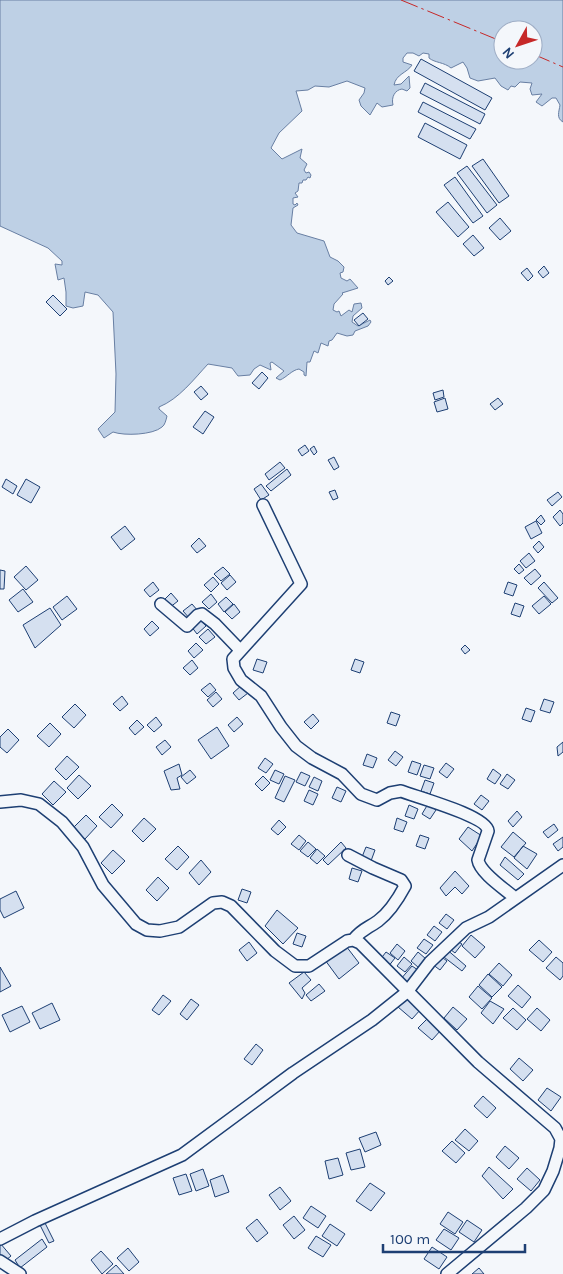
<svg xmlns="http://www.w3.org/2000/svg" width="563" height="1274" viewBox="0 0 563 1274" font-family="Karla,sans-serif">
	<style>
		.water { fill: #bed0e5; stroke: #687fa3; fill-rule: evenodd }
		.building { fill: #d5e0f0; stroke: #1d3f73 }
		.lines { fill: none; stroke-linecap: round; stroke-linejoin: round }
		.minor-casing { stroke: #1d3f73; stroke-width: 14 }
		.minor { stroke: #f4f7fb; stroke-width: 11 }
		.power { stroke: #c62828; stroke-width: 1; stroke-dasharray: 18 4 2.5 4; stroke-linecap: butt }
	</style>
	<rect width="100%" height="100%" fill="#f4f7fb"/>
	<!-- water -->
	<path class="water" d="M0 0H563V122C556 118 559 112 560 105L556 98H552L542 106 536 102 542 94 532 95 530 89 532 83 520 82 515 87 511 86 508 90 501 86 495 78 478 81 470 78 467 68 463 62 451 68C444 62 435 63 429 58V54L423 53 419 56 413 53H407L403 58V62L412 65C407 73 396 74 394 85L401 84 409 76 410 88 407 91 402 89C395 90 391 97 393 105L382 107 377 103 370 115 361 106 359 100 364 93 365 88 347 81 329 87 315 86 308 90 296 91 302 111 279 133 271 148 282 159 302 149 300 158 307 164 304 170 306 173 309 172 311 175 310 178 308 177 306 180H303L302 183H299L298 191 295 193 298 197 293 198V204L295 205 297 203 298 205 293 208 291 225 297 233 324 241 330 257 338 261 344 267 343 272 340 273 341 278 347 281 350 279 358 288 342 293 343 294 334 304 333 310 337 312 339 311 341 316 349 310 352 312 354 304 361 303 362 308 353 316 352 322 358 326 370 320 371 322 368 326 355 331 353 335 347 336 337 333 332 340 329 341 328 346 321 343 318 353 314 351 310 362H307L306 376 304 375V372L299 369C292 370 287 377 280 380L276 378 284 371 272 362 270 363 271 370 260 365 254 369 250 375 238 376 232 368 208 364C194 379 179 399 159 407V409L167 416C166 420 165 425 162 427 153 435 124 436 113 432L104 438 98 429 115 412 116 374 113 312 98 295 85 292 83 306 73 308 66 306V292L64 278 58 280 55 264 62 265V261L48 248 0 226ZM503 30H533V60H503Z"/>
	<!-- building -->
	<path class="building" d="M421 59 492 98 485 110 414 71Z
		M425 83 485 114 480 124 420 93Z
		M423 102 476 129 470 139 418 112Z
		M425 123 467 145 460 159 418 137Z
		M483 159 509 196 499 203 472 166Z
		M467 166 497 205 487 213 457 173Z
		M455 177 483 216 473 223 444 185Z
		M448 202 469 227 458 237 436 212Z
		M500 218 511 231 500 240 489 228Z
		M473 235 484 248 474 256 463 244Z
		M544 266 549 273 543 278 538 272Z
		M527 268 533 276 528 281 521 273Z
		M389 277 393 281 388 285 385 281Z
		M53 295 67 309 60 316 46 302Z
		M363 313 368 319 359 326 354 320Z
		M262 372 268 378 259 389 252 383Z
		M201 386 208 394 201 400 194 392Z
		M443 390 444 397 435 400 433 393Z
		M445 398 448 409 437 412 434 402Z
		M498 398 503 404 495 410 490 404Z
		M205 411 214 417 203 434 193 427Z
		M305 445 309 451 302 456 298 450Z
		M314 446 317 452 314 455 310 449Z
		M334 457 339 467 334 470 328 460Z
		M280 462 285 468 269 480 265 474Z
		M287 469 291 475 271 491 266 486Z
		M6 479 17 486 13 494 2 487Z
		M26 479 40 487 31 503 17 495Z
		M261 484 269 495 261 500 254 489Z
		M335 490 338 498 333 500 329 492Z
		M558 492 562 497 552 506 547 500Z
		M560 510 563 514V523L560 526 553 517Z
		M541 515 545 521 541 525 536 520Z
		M536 521 542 533 531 539 525 527Z
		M125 526 135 539 121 550 111 537Z
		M199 538 206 546 197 553 191 546Z
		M539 541 544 547 538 553 533 547Z
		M529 553 535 561 526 568 520 561Z
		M519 564 524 570 519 574 514 569Z
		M26 566 38 580 26 590 14 577Z
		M223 567 230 574 221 581 214 574Z
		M535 569 541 576 531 585 524 578Z
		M0 570 5 571 4 589H0Z
		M230 575 236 582 227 590 221 583Z
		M213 577 219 584 211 592 204 585Z
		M153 582 159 590 150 597 144 590Z
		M508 582 517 585 513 596 504 593Z
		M544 582 558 598 552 603 538 588Z
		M23 589 33 602 18 612 9 600Z
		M171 593 178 601 169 608 163 601Z
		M211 594 217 602 209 609 202 602Z
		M67 596 77 609 62 620 53 607Z
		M544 596 551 604 539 614 532 606Z
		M226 597 233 604 224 612 218 604Z
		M515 603 524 606 520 617 511 614Z
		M192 604 198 611 190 619 183 611Z
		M234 604 240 612 232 619 225 612Z
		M50 608 61 625 35 648 23 625Z
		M200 619 206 626 197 634 191 626Z
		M152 621 159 628 150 636 144 629Z
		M208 629 215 637 206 644 199 637Z
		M196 643 203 650 194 658 188 651Z
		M465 645 470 650 465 654 461 649Z
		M257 659 267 662 263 673 253 670Z
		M355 659 364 662 360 673 351 670Z
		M192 660 198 668 190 675 183 668Z
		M210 683 216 690 208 697 201 690Z
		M242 685 248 693 239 700 233 693Z
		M216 692 222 699 213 707 207 700Z
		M122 696 128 704 120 711 113 704Z
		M544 699 554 702 550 713 540 710Z
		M75 704 86 715 74 728 62 717Z
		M526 708 535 711 531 722 522 719Z
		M391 712 400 715 396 726 387 723Z
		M313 714 319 721 311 729 304 722Z
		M156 717 162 725 154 732 147 725Z
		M237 717 243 724 234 732 228 725Z
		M137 720 144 727 135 735 129 728Z
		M50 723 61 734 49 747 37 736Z
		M217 727 229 746 211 759 198 740Z
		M8 729 19 740 7 753 0 747V737Z
		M165 740 171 747 162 755 156 747Z
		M563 742V752L558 756 557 747Z
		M395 751 403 757 396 766 388 760Z
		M367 754 377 758 373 768 363 765Z
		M67 756 79 767 66 780 55 769Z
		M265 758 273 764 266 773 258 768Z
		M412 761 421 764 417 775 408 772Z
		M446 763 454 769 447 778 439 772Z
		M179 764 182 775 177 778 180 789 171 790 164 771Z
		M424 765 434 768 430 779 420 776Z
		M493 769 501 775 495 784 487 779Z
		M190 770 196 777 187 784 181 777Z
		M275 770 284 774 279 784 270 780Z
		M301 772 310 776 305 786 296 782Z
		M507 774 515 780 508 789 500 784Z
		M79 775 91 786 78 799 67 788Z
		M263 776 270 783 262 791 255 784Z
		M285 776 295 780 284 802 275 798Z
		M314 777 322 781 318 791 309 787Z
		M425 780 434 783 430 794 421 791Z
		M54 781 66 792 53 805 42 794Z
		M337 787 346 791 341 802 332 798Z
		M309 790 318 794 313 805 304 801Z
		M481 795 489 801 482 810 474 804Z
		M112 804 123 815 111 828 99 817Z
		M428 804 436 810 430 819 422 814Z
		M409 805 418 809 414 819 405 816Z
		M517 811 522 817 513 827 508 821Z
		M86 815 97 826 85 839 73 828Z
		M144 818 156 829 143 842 132 831Z
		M397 818 407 822 403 832 394 829Z
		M279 820 286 827 278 835 271 829Z
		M554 824 558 830 548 838 543 832Z
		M468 827 482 836 472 851 459 839Z
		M513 832 526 843 514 857 501 847Z
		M299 835 306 841 299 850 291 844Z
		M420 835 429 838 425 849 416 846Z
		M563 837V847L558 851 553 844Z
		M308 842 316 849 308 857 300 851Z
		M341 842 346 848 328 865 323 860Z
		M178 846 189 857 177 870 165 859Z
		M523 846 537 854 527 869 514 858Z
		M366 847 375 850 371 861 362 857Z
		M317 849 325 856 317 864 310 858Z
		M113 850 125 861 112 874 101 863Z
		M505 857 524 874 518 880 500 865Z
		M201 860 211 872 199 885 189 873Z
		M352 868 362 871 358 882 349 879Z
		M455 871 469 886 462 894 455 887 446 896 440 888Z
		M158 877 169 888 157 901 146 890Z
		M242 889 251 892 247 903 238 900Z
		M16 891 24 908 4 918 0 910V899Z
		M277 910 298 928 283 944 265 926Z
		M446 914 454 920 447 929 439 923Z
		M434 926 442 932 435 941 427 935Z
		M297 933 306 936 302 947 293 944Z
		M471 935 485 947 475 958 462 946Z
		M424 939 433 945 426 954 417 948Z
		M454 939 462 944 455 953 446 946Z
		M539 940 552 952 543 962 529 950Z
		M249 942 257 953 247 961 239 950Z
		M397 944 405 951 398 960 390 953Z
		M346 946 359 963 339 979 325 960Z
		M445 948 466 966 462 971 440 954Z
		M386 952 395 958 388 967 379 961Z
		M418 952 426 959 419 968 411 961Z
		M439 955 447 961 440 970 432 964Z
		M404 957 412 964 405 972 397 966Z
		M556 957 563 963V976L560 980 546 968Z
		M499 963 512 975 503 986 489 974Z
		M412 966 418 970 408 986 400 980Z
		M0 967 11 986 0 992Z
		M304 972 311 980 302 988 305 993 302 999 289 983Z
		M488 974 502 987 492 997 479 985Z
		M319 984 325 991 311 1001 306 995Z
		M518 985 531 997 522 1008 508 996Z
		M478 986 492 998 482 1009 469 997Z
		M163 995 171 1001 159 1015 152 1010Z
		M408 997 421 1009 412 1019 398 1007Z
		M191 999 199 1005 187 1020 180 1014Z
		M490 1001 504 1009 493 1024 481 1013Z
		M52 1003 60 1020 40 1029 32 1013Z
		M22 1006 30 1022 10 1032 2 1015Z
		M453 1007 467 1019 457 1030 444 1018Z
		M513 1008 526 1020 517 1030 503 1018Z
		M537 1008 550 1020 541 1031 527 1019Z
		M428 1018 441 1030 432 1040 418 1028Z
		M256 1044 263 1050 252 1065 244 1059Z
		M519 1058 533 1070 523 1081 510 1069Z
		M547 1088 561 1097 551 1111 538 1100Z
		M483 1096 496 1108 487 1118 474 1106Z
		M465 1129 478 1141 469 1151 455 1140Z
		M376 1132 381 1145 365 1152 359 1138Z
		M452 1141 465 1153 456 1163 442 1151Z
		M505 1146 519 1158 509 1169 496 1157Z
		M360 1149 365 1167 351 1170 346 1153Z
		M338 1158 343 1175 329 1179 325 1161Z
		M489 1167 513 1189 503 1199 482 1176Z
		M527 1168 540 1180 531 1191 517 1179Z
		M203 1169 209 1186 196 1191 190 1174Z
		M186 1174 192 1191 179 1195 173 1178Z
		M223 1175 229 1192 215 1197 210 1180Z
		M370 1183 385 1193 371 1211 356 1201Z
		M280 1187 291 1201 280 1210 269 1195Z
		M311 1206 326 1216 318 1228 303 1218Z
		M448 1212 463 1222 455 1234 440 1224Z
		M294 1216 305 1230 294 1239 283 1225Z
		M257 1219 268 1233 257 1242 246 1228Z
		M467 1220 482 1230 474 1242 459 1232Z
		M44 1221 54 1241 49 1243 39 1223Z
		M330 1224 345 1234 337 1246 322 1236Z
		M444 1229 459 1238 451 1250 436 1240Z
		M316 1236 331 1245 323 1257 308 1248Z
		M42 1239 47 1247 20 1268 15 1260Z
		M0 1243 11 1256 1 1264 0 1263Z
		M432 1247 447 1257 439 1269 424 1259Z
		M128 1248 139 1262 129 1271 117 1258Z
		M101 1251 113 1264 102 1274 91 1260Z
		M116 1265 124 1274H106Z
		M479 1268 484 1274H472Z"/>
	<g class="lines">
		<defs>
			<path id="minor" d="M263 505 301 584 233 659 234 668 241 680 261 696 281 727 296 746 312 758 342 774 361 794 377 800 390 793 401 791C416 797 487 816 488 831L478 860C480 873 505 889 515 898
				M161 604 187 626 198 615 202 614 215 624 240 650
				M0 802 21 800 39 804 62 822 83 847 103 885 136 924 147 930 160 931 179 927 213 903 222 902 231 906 275 951 295 966H309L347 941 353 940 360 943 478 1062 555 1128 561 1139 560 1148 553 1171 544 1190 526 1208 447 1274
				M348 855 373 868 401 880 405 886C398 899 390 912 378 921 367 929 363 928 353 940
				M0 1239 35 1221 182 1155 293 1073 372 1020 407 992 430 962 466 928 489 917 563 865
				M0 1261 20 1274"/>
		</defs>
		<!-- minor casing -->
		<use href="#minor" class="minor-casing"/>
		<!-- minor -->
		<use href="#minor" class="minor"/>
		<!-- power -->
		<path class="power" d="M401 0 503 42
			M533 54 563 67"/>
	</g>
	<!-- north arrow -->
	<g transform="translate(518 45) rotate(230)"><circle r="24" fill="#f4f7fb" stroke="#9eadc5"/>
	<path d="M0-4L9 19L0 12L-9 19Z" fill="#c62828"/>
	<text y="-8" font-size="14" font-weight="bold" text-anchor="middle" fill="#1d3f73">N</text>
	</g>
	<!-- scale -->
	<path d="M383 1244v8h142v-8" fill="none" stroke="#1d3f73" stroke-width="2.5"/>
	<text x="390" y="1244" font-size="15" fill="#1d3f73" stroke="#f4f7fb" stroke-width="4" paint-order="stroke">100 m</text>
</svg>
